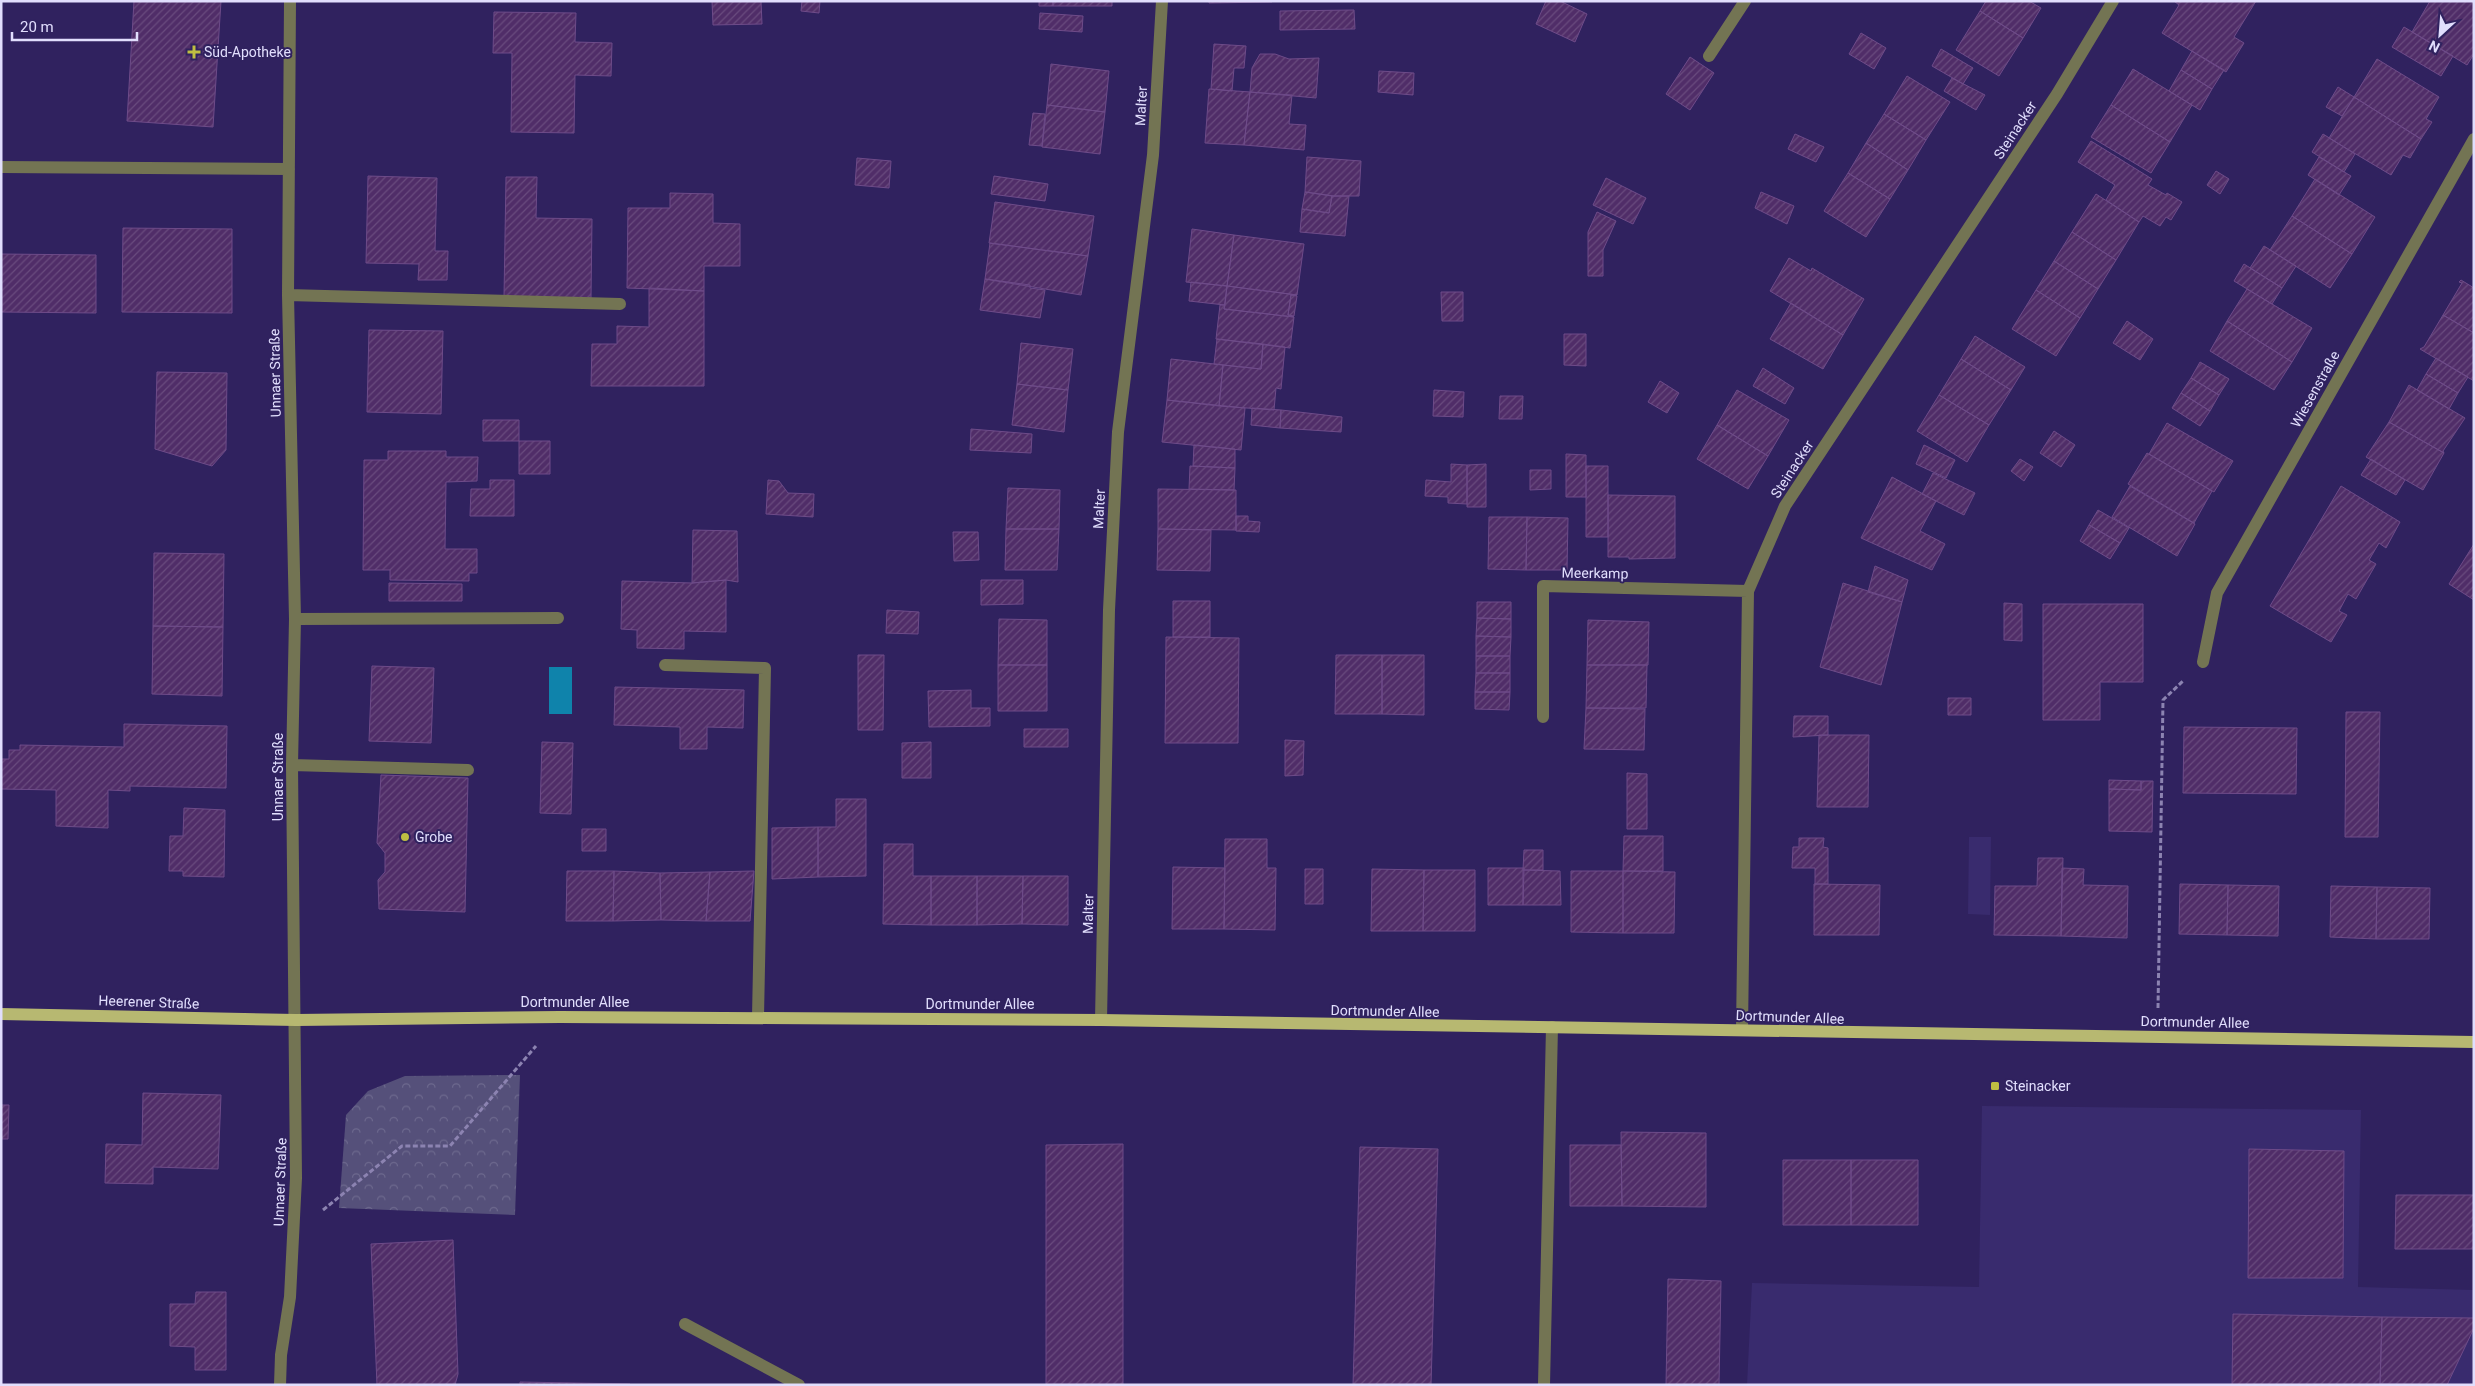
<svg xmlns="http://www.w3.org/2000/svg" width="2475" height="1386" viewBox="0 0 2475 1386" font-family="Roboto,sans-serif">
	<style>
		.built { fill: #392b6e }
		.park { fill: url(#park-crowns) }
		.water { fill: #0f83ab }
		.building { fill: url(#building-hatch); stroke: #6e4b89 }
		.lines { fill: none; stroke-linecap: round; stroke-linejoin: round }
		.path { stroke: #8c83b1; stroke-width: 3; stroke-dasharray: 5 2.5; stroke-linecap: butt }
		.minor { stroke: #737453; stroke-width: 12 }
		.major { stroke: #b7b871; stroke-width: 12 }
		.poi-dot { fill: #bfbe42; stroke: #30225f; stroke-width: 2 }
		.labels { text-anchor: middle; stroke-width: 4; stroke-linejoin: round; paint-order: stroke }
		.poi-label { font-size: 14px; fill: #e1defd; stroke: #30225f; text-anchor: start }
		.street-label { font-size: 14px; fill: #e1defd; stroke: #30225f }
	</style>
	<defs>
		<pattern id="park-crowns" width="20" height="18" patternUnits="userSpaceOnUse" patternTransform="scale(1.25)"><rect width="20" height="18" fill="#55507a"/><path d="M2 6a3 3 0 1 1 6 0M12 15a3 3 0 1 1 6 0" fill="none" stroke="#6d698e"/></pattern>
		<pattern id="building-hatch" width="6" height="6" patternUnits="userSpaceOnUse" patternTransform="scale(1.25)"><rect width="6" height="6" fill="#502d68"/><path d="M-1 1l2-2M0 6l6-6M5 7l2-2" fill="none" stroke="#694b7e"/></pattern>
	</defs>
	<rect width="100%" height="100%" fill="#30225f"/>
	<!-- built -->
	<path class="built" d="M1969 837H1991L1990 915 1968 914Z
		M1982 1106 2361 1110 2358 1287 2474 1290V1385H1747L1752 1283 1979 1287Z"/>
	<!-- park -->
	<path class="park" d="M520 1075 515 1215 339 1208 346 1115 368 1091 405 1076Z"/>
	<!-- water -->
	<path class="water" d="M549 667H572V714H549Z"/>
	<!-- building -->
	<path class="building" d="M134 1H221L213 127 127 121Z
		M712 1H761L762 24 713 25Z
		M802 1H820L819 13 801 11Z
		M1039 1H1053V6H1039Z
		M1053 1H1112V6H1053Z
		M1209 1H1272V2L1209 3Z
		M1546 1H1560L1587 14 1575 42 1536 24Z
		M1986 1H2029L2041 8 2023 38 1980 11Z
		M2174 1H2256L2234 37 2244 43 2226 72 2162 33 2179 5Z
		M2430 1H2474V54L2467 65 2412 32Z
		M1354 10 1355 29 1280 30V11Z
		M1980 11 2023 38 1999 76 1956 50Z
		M494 12 576 13 575 42 612 43 611 76 575 75 574 133 511 132 512 53H493Z
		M1040 13 1083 16 1082 32 1039 29Z
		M2404 27 2453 56 2441 76 2392 47Z
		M1861 33 1886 48 1874 69 1849 54Z
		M1214 44 1246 46 1244 68H1234L1232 91 1211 89Z
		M1941 49 1973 68 1963 84 1932 66Z
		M2192 51 2224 70 2212 89 2181 70Z
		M1260 54H1275L1289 59 1319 58 1316 98 1250 92 1252 68Z
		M1690 57 1714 73 1690 110 1666 94Z
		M2377 59 2439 97 2426 119 2432 122 2421 139 2354 97Z
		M1051 64 1109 71 1105 112 1047 105Z
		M2133 69 2192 105 2170 142 2111 105Z
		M2181 70 2212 89 2200 110 2169 91Z
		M1379 71 1414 73 1413 95 1378 92Z
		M1907 76 1950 102 1926 140 1884 114Z
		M1952 78 1985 95 1976 110 1944 91Z
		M2338 87 2354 97 2342 116 2326 107Z
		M1209 89 1250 92 1244 145 1205 143Z
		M1250 92 1292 95 1289 124 1306 125 1304 150 1244 145Z
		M2354 97 2421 139 2410 158 2403 155 2391 175 2329 138Z
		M1047 105 1105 112 1100 154 1042 147Z
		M2111 105 2170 142 2151 173 2091 137Z
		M1033 113 1045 114 1042 146 1029 145Z
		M1884 114 1926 140 1908 170 1866 143Z
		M1795 134 1824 147 1816 162 1788 149Z
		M2323 134 2355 154 2344 172 2312 152Z
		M2091 141 2152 179 2148 185 2166 195 2167 193 2182 202 2171 220 2166 217 2160 226 2143 216 2139 222 2106 200 2115 185 2078 162Z
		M1866 143 1908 170 1890 199 1848 173Z
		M1307 157 1361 161 1359 196H1334L1305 192Z
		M2319 157 2351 176 2339 195 2308 175Z
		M857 158 891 161 889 188 855 185Z
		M2216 171 2229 179 2220 194 2207 185Z
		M1848 173 1890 199 1866 237 1824 211Z
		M368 176 437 178 435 251H448L447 280H418L419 264 366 263Z
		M994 176 1048 184 1045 201 991 194Z
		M506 177H537L536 218 592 219 591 298 504 297Z
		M1606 178 1646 198 1633 224 1593 205Z
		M2315 179 2375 217 2352 254 2292 216Z
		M1305 192 1332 196 1329 213 1302 209Z
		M1761 192 1794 206 1787 224 1755 208Z
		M670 193 713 194V223L740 224V266H704V291L627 288 628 208H670Z
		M2096 194 2139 222 2116 260 2072 232Z
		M1332 196H1349L1345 236 1300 232 1302 209 1329 213Z
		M995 202 1094 216 1088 256 989 243Z
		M1597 212 1616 221 1603 250V276H1588V232Z
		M2292 216 2352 254 2330 288 2270 250Z
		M123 228 232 229V313L122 312Z
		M1192 229 1234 235 1227 286 1186 282Z
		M2072 232 2116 260 2098 289 2054 261Z
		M1234 235 1304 244 1297 295 1227 286Z
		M990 243 1088 256 1081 295 985 279Z
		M2264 246 2296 266 2282 288 2250 268Z
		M1 254 96 255V313L1 312Z
		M1789 258 1811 271 1812 268 1864 299 1843 335 1770 291Z
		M2054 261 2098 289 2080 318 2036 290Z
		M2244 264 2282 288 2272 304 2234 281Z
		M985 279 1030 285V288L1045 290 1040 318 980 310Z
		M2461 280 2474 288V333L2443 315 2462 283 2459 282Z
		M1191 282 1227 286 1225 305 1189 301Z
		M1227 286 1297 295H1291L1288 315 1294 317 1224 309Z
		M649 288 704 291V386H591L592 344H617V326L649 327Z
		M2247 289 2312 328 2292 362 2227 321Z
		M2036 290 2080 318 2056 356 2012 329Z
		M1441 292H1463V321H1442Z
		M1291 295 1297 296 1294 316 1288 315Z
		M1791 303 1843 335 1823 369 1770 339Z
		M1220 305H1225L1224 309 1294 317 1290 348 1216 339Z
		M2443 315 2474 333V381L2420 349 2424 347Z
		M2127 321 2153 339 2140 360 2113 343Z
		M2227 321 2292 362 2274 390 2210 351Z
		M369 330 443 331 441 414 367 412Z
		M1564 334H1586V366L1564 365Z
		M1975 336 2025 367 2011 390 1961 359Z
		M1217 339 1263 344 1261 369 1214 364Z
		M1021 343 1073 349 1068 390 1017 384Z
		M1263 344 1285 347 1281 389 1276 388 1274 410 1219 406 1223 365 1261 369Z
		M2436 358 2468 377 2458 393 2426 374Z
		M1171 359 1223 365 1219 406 1167 400Z
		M1961 359 2011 390 1989 425 1939 395Z
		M2200 362 2229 379 2219 395 2191 378Z
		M1763 368 1794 388 1785 404 1753 386Z
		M157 372 227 373 226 450 212 466 155 449Z
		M2426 374 2458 393 2449 409 2417 390Z
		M2191 378 2219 395 2210 411 2181 393Z
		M1660 381 1679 393 1667 413 1648 402Z
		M1017 384 1068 390 1064 432 1012 425Z
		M2409 385 2465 418 2443 451 2444 453 2389 422Z
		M1434 390 1464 392 1463 417 1433 416Z
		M1737 390 1789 420 1768 456 1717 425Z
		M2181 393 2210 411 2200 426 2172 408Z
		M1939 395 1989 425 1967 462 1917 431Z
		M1500 396H1523L1522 419H1499Z
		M1167 400 1245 408 1241 450 1162 442Z
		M1252 408 1281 410 1280 428 1251 425Z
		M1281 410 1342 417 1341 432 1280 428Z
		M483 420H519V441H483Z
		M2389 422 2444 453 2423 490 2366 457Z
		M2167 423 2233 461 2214 492 2149 454Z
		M1717 425 1768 456 1748 489 1697 459Z
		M971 429 1032 434 1031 453 970 450Z
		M2054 431 2075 445 2061 467 2040 453Z
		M519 441H550V474H519Z
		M1194 445 1235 449V468L1193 466Z
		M1924 445 1955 460 1946 478 1916 464Z
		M388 451H446V457H478L477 481 446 482 445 549H477V573H469V581L390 580V570H363L364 460H388Z
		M2147 453 2212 491 2194 523 2128 484Z
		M1566 454 1586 455V497H1566Z
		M2020 459 2033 467 2024 481 2011 471Z
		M2371 459 2405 480 2396 495 2361 475Z
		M1451 464 1467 465V504L1448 503V497L1425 496 1426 480 1451 482Z
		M1486 464V507H1467V465Z
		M1190 466 1235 468 1234 490 1189 489Z
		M1586 466H1608V537H1586Z
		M1530 470H1551V489L1530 490Z
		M1933 473 1975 493 1964 515 1922 494Z
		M1892 477 1936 501 1920 531 1945 544 1932 570 1861 538Z
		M490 480H514V516H470L471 489H490Z
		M768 480 779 481 788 493 814 494 813 517 766 514Z
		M2130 486 2195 524 2177 556 2112 517Z
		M2341 486 2400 522 2386 548 2379 543 2369 560 2376 564 2356 599 2348 594 2339 611 2347 615 2331 642 2270 606Z
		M1008 488 1060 490 1059 529H1006Z
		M1158 489 1236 490V530L1158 529Z
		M1608 495 1675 496V558L1629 559V557H1608Z
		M2098 510 2129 528 2120 543 2089 525Z
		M1236 516H1248V521L1260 522 1259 532 1236 531Z
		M1489 517H1527L1526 570 1488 569Z
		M1527 517 1568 518 1567 570H1526Z
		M2089 525 2120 543 2110 559 2080 541Z
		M1006 529H1059L1057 570H1005Z
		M1158 529 1211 530 1210 571 1157 570Z
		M693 530 737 531 738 582 726 580 692 583Z
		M953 532H978L979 560 954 561Z
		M2474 544V600L2449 584Z
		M154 553 224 554 223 627 153 626Z
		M1875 566 1908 580 1902 602 1868 592Z
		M726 580V632L684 631V649L637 648V630L621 629 622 581 692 583Z
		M981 580H1023V604L981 605Z
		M389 583 462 584V601H389Z
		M1843 583 1902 602 1881 685 1820 667Z
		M1173 601H1210V637H1173Z
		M1477 602H1511V619L1477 618Z
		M2004 603 2022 604V641L2004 640Z
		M2043 604H2143V682H2100V720H2043Z
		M887 610 919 612 918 634 886 633Z
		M1477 618 1511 619V637L1476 636Z
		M999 619 1047 620V665H998Z
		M1588 620 1649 622 1648 665H1587Z
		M153 626 223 627 222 696 152 694Z
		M1476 636 1511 637 1510 656H1476Z
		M1166 637 1239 638 1238 743H1165Z
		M858 655H884L883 730H858Z
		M1336 655H1382V714H1335Z
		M1382 655H1424V715L1382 714Z
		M1476 656H1510V673H1476Z
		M998 665H1047V711H998Z
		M1587 665H1647L1646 708H1586Z
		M372 666 434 668 431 743 369 741Z
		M1476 673H1510V692H1475Z
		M615 687 744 690 743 728 707 727V749H680V727L614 725Z
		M971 690V708H990V726L929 727 928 691Z
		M1475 692H1510L1509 710 1475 709Z
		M1948 698H1971V715H1948Z
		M1586 708 1645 709 1644 750 1584 749Z
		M2346 712H2380L2378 837H2345Z
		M1794 716H1828V735L1793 737Z
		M124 724 227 726 226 788 130 786V791L108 790V828L56 826V790L1 789V759H9V750H20V745L124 747Z
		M2184 727 2297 728 2296 794 2183 793Z
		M1024 729H1068V747H1024Z
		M1819 735H1869L1868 807H1817Z
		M1285 740 1304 741 1303 775 1285 776Z
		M542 742 573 743 571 814 540 813Z
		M931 742V778H902V743Z
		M1627 773 1647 774V829H1627Z
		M381 775 468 778 465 912 379 909 378 880 385 872V853L377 843Z
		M2109 780 2141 781V790L2109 789Z
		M2141 781H2153L2152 832 2109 831V789L2141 790Z
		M836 799H866V876L818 877V827H836Z
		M184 808 225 810 224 877 183 876V871H169L170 836H183Z
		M818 827V877L772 879V828Z
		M582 829H606V851H582Z
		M1624 836H1663V871H1623Z
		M1799 838H1824L1823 847 1828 848V884H1815V868H1792L1793 847H1799Z
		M1225 839H1267V868H1276L1275 930 1224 929Z
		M884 844H913V876H931V925L883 924Z
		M1524 850H1543V870H1523Z
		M2038 858H2063L2061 936 1994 935 1995 886H2037Z
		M1173 867 1225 868 1224 929H1172Z
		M1488 868H1524L1523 905H1488Z
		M2062 868 2084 869 2083 885 2128 886 2127 938 2061 936Z
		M1305 869H1323V904H1305Z
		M1372 869 1424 870 1423 931H1371Z
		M1424 870H1475V931H1423Z
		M1523 870 1560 871 1561 905H1523Z
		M567 871H614L613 921H566Z
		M614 871 660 873 661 920 613 921Z
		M754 871 750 921H706L710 872Z
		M1571 871H1623V933L1571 932Z
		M1623 871 1675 872 1674 933H1623Z
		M710 872 706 921 661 920 660 873Z
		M931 876H977V925H931Z
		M977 876H1023L1022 924 977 925Z
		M1023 876H1068V925L1022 924Z
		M1814 884 1880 885 1879 935H1814Z
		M2180 884 2228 885 2227 935 2179 934Z
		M2228 885 2279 886 2278 936 2227 935Z
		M2331 886 2377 887 2376 939 2330 937Z
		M2377 887 2430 888 2429 939H2376Z
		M143 1093 221 1095 218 1169 153 1167V1184L105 1183 106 1144 142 1145Z
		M1 1105H9L8 1139H1Z
		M1621 1132 1706 1133V1207L1622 1206Z
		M1123 1144V1385H1046V1145Z
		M1570 1145H1621L1622 1206H1570Z
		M1360 1147 1438 1149 1431 1385H1353Z
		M2249 1149 2344 1151 2343 1278H2248Z
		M1783 1160H1851V1225H1783Z
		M1851 1160H1918V1225H1851Z
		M2396 1195H2474V1249H2395Z
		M453 1240 458 1374 455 1385H377L371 1244Z
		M1668 1279 1721 1281 1719 1385H1666Z
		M196 1292H226V1370H195V1347L170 1346V1304H195Z
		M2233 1314 2382 1317 2380 1385H2232Z
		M2382 1317 2474 1318V1328L2447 1385 2380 1384Z
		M520 1382 630 1384V1385H520Z"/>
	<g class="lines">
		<!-- path -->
		<path class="path" d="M2158 1008 2163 700 2183 681
			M323 1210 402 1146H450L536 1046"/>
		<!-- minor -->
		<path class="minor" d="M1709 56 1745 1
			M1 167 289 169
			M288 295 620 304
			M295 619 558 618
			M2203 662 2217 593 2474 139
			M665 665 765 668 758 1017
			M1543 717V586L1748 591
			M292 765 468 770
			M1101 1020 1109 610 1118 432 1153 155 1162 1
			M1742 1030 1748 591 1785 506 2057 94 2113 1
			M685 1324 799 1385
			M280 1385 281 1355 290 1297 296 1178 292 765 295 619 288 295 290 1
			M1544 1385 1552 1027"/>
		<!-- major -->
		<path class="major" d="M1 1014 296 1020 560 1017 1101 1020 2474 1042"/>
	</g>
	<!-- markers -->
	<g class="poi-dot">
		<path d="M191.5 44.5h5v5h5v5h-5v5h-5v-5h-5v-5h5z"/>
		<circle cx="405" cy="837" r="5"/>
		<rect x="1990" y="1081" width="10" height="10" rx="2.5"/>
	</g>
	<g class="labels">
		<!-- poi labels -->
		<g class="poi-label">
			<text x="204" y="57">Süd-Apotheke</text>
			<text x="415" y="842">Grobe</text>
			<text x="2005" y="1091">Steinacker</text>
		</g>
		<!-- street labels -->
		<g class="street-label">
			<text transform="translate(1141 106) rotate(-87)" y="5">Malter</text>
			<text transform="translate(2015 130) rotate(-57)" y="5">Steinacker</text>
			<text transform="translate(275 373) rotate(-91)" y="5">Unnaer Straße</text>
			<text transform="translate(2315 389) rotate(-61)" y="5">Wiesenstraße</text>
			<text transform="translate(1792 469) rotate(-57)" y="5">Steinacker</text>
			<text transform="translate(1099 509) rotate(-87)" y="5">Malter</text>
			<text transform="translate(1595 573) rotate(1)" y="5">Meerkamp</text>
			<text transform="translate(278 777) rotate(-90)" y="5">Unnaer Straße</text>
			<text transform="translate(1088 914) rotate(-89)" y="5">Malter</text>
			<text transform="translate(149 1002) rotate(2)" y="5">Heerener Straße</text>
			<text x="575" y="1007">Dortmunder Allee</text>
			<text x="980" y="1009">Dortmunder Allee</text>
			<text transform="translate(1385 1011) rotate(1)" y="5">Dortmunder Allee</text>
			<text transform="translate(1790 1017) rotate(2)" y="5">Dortmunder Allee</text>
			<text transform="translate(2195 1022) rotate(1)" y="5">Dortmunder Allee</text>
			<text transform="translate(280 1182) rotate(-88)" y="5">Unnaer Straße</text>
		</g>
	</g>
	<!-- border -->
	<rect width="2475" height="1386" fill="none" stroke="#e1defd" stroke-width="5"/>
	<!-- north arrow -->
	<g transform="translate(2440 35) rotate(206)" stroke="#30225f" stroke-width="4" paint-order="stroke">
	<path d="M0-4L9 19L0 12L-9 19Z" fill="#e1defd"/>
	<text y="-8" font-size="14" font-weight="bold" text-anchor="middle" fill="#e1defd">N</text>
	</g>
	<!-- scale -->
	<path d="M12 32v8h125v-8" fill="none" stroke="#e1defd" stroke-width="2.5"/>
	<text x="20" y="32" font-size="15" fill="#e1defd" stroke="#30225f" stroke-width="4" paint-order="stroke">20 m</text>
</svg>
